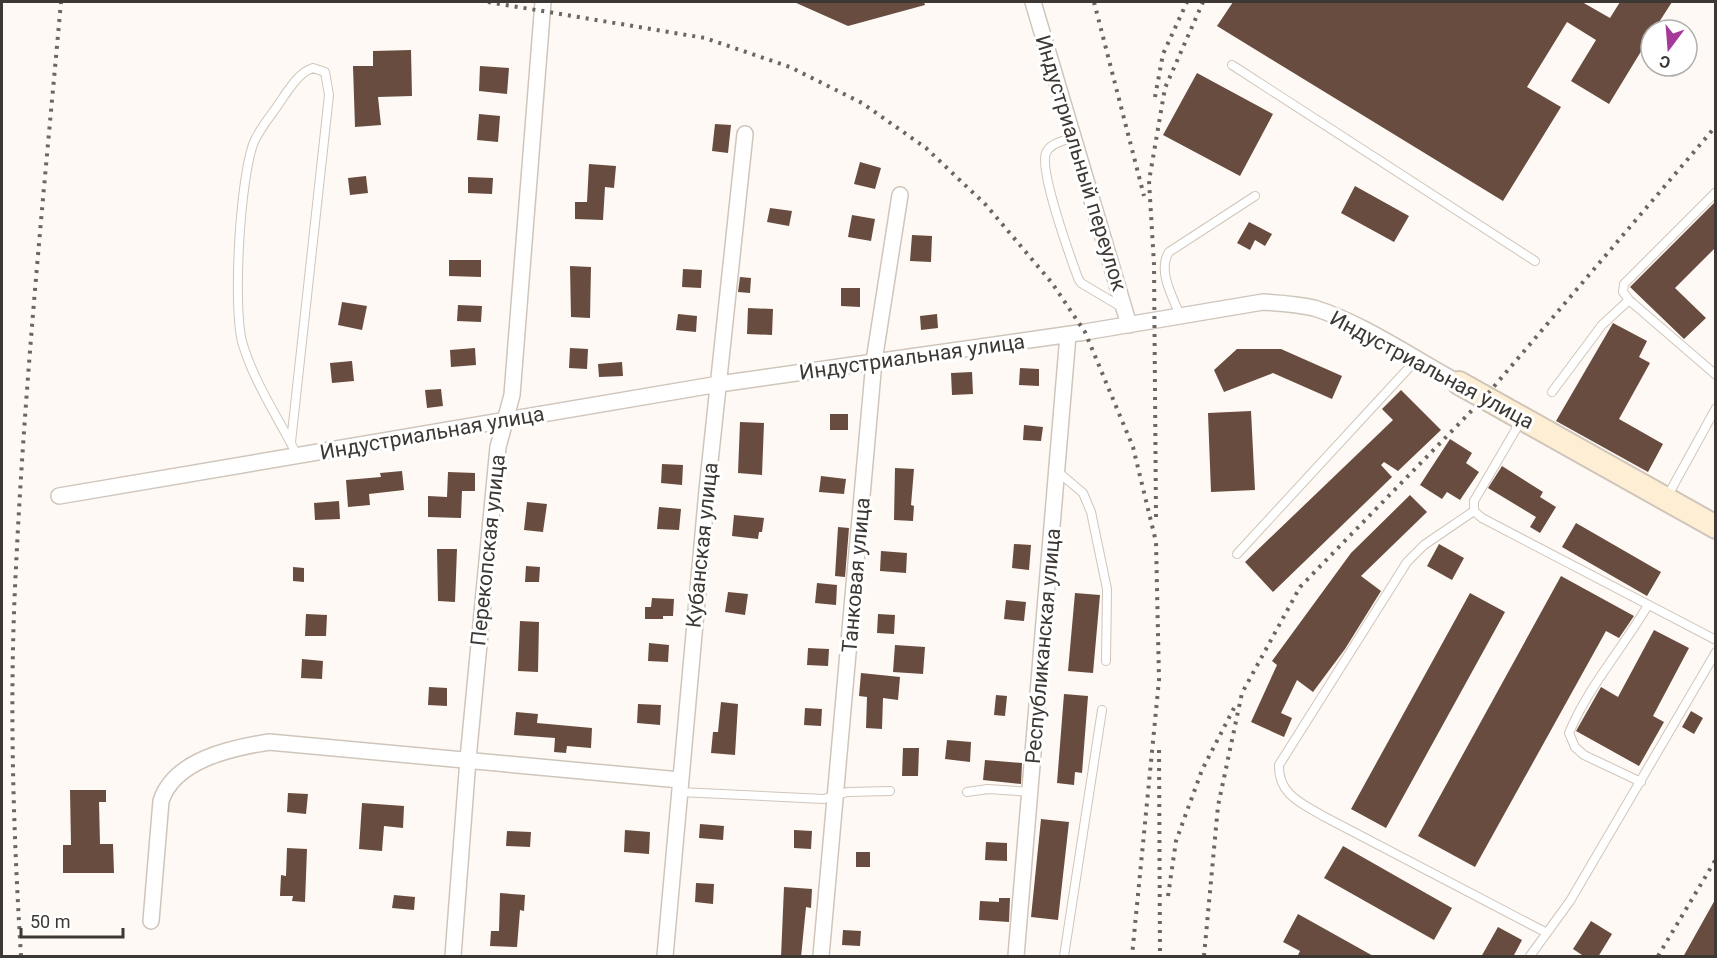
<svg xmlns="http://www.w3.org/2000/svg" width="1717" height="958" viewBox="0 0 1717 958" font-family="Roboto,sans-serif">
	<style>
		.building { fill: #684c3f }
		.lines { fill: none; stroke-linecap: round; stroke-linejoin: round }
		.lane-casing { stroke: #d0c5ba; stroke-width: 10 }
		.street-casing { stroke: #d0c5ba; stroke-width: 18 }
		.secondary-casing { stroke: #d0c5ba; stroke-width: 26 }
		.lane { stroke: #fff; stroke-width: 8 }
		.street { stroke: #fff; stroke-width: 15 }
		.secondary { stroke: #feefd4; stroke-width: 22 }
		.rail { stroke: #6b6661; stroke-width: 4; stroke-dasharray: 3 6; stroke-linecap: butt }
		.labels { text-anchor: middle; stroke-width: 6; stroke-linejoin: round; paint-order: stroke }
		.street-label { font-size: 21px; fill: #3d3834; stroke: #fff }
	</style>
	<rect width="100%" height="100%" fill="#fef9f4"/>
	<!-- building -->
	<path class="building" d="M794 2H924L925 5 848 26Z
		M1233 2H1582L1610 18 1620 2H1672L1654 30H1651V35L1609 104 1571 81 1596 40 1567 22 1527 87 1561 107 1503 201 1217 26Z
		M411 50 412 96 378 97 381 125 355 127 353 66H373V51Z
		M480 66 509 68 507 94 479 91Z
		M1197 73 1273 114 1240 176 1163 135Z
		M479 114 500 116 498 142 477 140Z
		M715 124 731 125 728 153 712 151Z
		M860 162 881 168 875 189 854 184Z
		M589 164 616 166 614 188 605 187 603 220 575 219V202H587Z
		M366 176 368 193 350 195 348 178Z
		M468 177 493 178 492 194 468 193Z
		M1355 186 1409 216 1394 242 1341 213Z
		M1716 201V247L1675 288 1706 318 1684 339 1630 287Z
		M770 208 792 211 789 226 767 222Z
		M852 215 875 219 871 241 848 237Z
		M1249 222 1272 234 1265 246 1255 240 1250 250 1237 243Z
		M912 235 932 236 931 262 910 261Z
		M449 260H481V277L449 276Z
		M570 266 591 267 590 318 571 317Z
		M683 269 702 270 701 288 682 287Z
		M740 277 751 278 750 293 738 292Z
		M841 288H860V307L841 306Z
		M342 302 367 306 362 330 338 325Z
		M458 305 482 306 481 322 457 321Z
		M748 308 773 309 772 335 747 334Z
		M678 314 697 316 696 332 676 330Z
		M937 314 938 328 921 330 920 316Z
		M1613 323 1647 341 1639 357 1650 363 1619 419 1663 444 1648 472 1556 421Z
		M475 348 476 365 451 367 450 350Z
		M570 348 588 349 587 369 569 368Z
		M1237 349H1281L1342 376 1332 399 1273 373 1224 392 1214 370Z
		M352 361 354 381 332 383 330 363Z
		M622 362 623 376 599 377 598 364Z
		M1020 368 1039 369V386L1019 385Z
		M972 372 973 394 952 395 951 373Z
		M441 389 443 406 427 408 425 390Z
		M1401 390 1441 430 1398 471 1384 462 1381 465 1392 477 1273 592 1245 562 1393 420 1382 409Z
		M1251 411 1255 490 1211 492 1208 413Z
		M830 414H848V430H830Z
		M740 422 764 423 762 475 738 473Z
		M1024 425 1043 427 1041 441 1023 440Z
		M1450 439 1472 453 1466 463 1479 472 1460 500 1447 492 1442 499 1420 485Z
		M662 464 683 465 682 485 661 483Z
		M1502 466 1543 492 1540 497 1556 507 1540 533 1530 527 1536 517 1488 488Z
		M895 468 914 469 911 505 914 506 913 521 894 520Z
		M402 471 404 490 369 494 370 505 348 507 346 480 381 477 380 473Z
		M448 472 475 473V491H462L461 518 428 517V496L447 497Z
		M821 476 846 479 844 494 819 492Z
		M1410 495 1427 512 1361 576 1381 591 1345 649 1313 692 1297 680 1281 713 1292 718 1284 737 1251 722 1277 665 1272 661 1351 553Z
		M339 501 340 519 315 520 314 503Z
		M527 502 547 504 543 532 524 530Z
		M659 507 681 509 679 530 657 529Z
		M734 515 764 518 762 532H759L758 539 732 536Z
		M1576 523 1661 572 1647 596 1562 547Z
		M838 527 849 528 845 577 835 576Z
		M1014 544 1031 545 1029 570 1012 568Z
		M1439 544 1464 558 1452 580 1427 566Z
		M437 549H457L455 602 438 601Z
		M881 551 907 553 906 573 880 571Z
		M526 566 540 567 539 582H525Z
		M293 567 304 568V582L293 581Z
		M1561 576 1634 616 1619 638 1606 631 1475 867 1418 836Z
		M817 583 837 585 836 605 815 603Z
		M728 592 748 594 745 615 725 612Z
		M1075 593 1100 595 1093 673 1068 671Z
		M1470 593 1505 612 1386 828 1351 809Z
		M652 598 674 599 673 616H663V619H645V607H651Z
		M1006 600 1026 602 1024 621 1004 619Z
		M306 614 327 615 326 636H305Z
		M878 614 895 615 894 634 877 633Z
		M520 621 539 622 538 672 518 671Z
		M1654 630 1689 648 1653 716 1664 722 1639 766 1576 731 1601 687 1618 697Z
		M649 643 669 645 668 662 648 661Z
		M895 645 925 647 923 674 893 672Z
		M808 648 829 649 828 666 807 665Z
		M302 659 323 661 322 679 301 678Z
		M861 673 900 677 898 700 883 698 882 729 866 728 867 697 859 696Z
		M429 687 447 688V706L428 705Z
		M1064 694 1088 696 1082 773 1075 772 1074 785 1057 783Z
		M996 695 1007 696 1005 716 994 715Z
		M721 702 738 704 735 755 711 753 713 732H718Z
		M638 704 661 705 660 725 637 723Z
		M805 708 822 709 821 726 804 725Z
		M1691 711 1703 718 1694 734 1682 727Z
		M516 712 538 714 537 723 592 728 591 748 567 746 566 753 554 752 555 738 514 735Z
		M947 740 971 742 970 762 945 759Z
		M903 748H919L918 776H902Z
		M985 760 1022 763 1021 784 983 780Z
		M70 790H106V802H99L100 844H113L114 873H63V845H71Z
		M288 793 308 794 306 814 287 812Z
		M362 803 404 806 403 828 384 826 382 851 359 849Z
		M1041 819 1069 822 1058 920 1031 917Z
		M700 824 724 826 723 840 699 838Z
		M625 830 650 832 649 854 624 852Z
		M794 830 812 831 811 849 794 848Z
		M507 831 531 832 530 847 506 846Z
		M986 842 1007 843V861L985 860Z
		M1343 846 1452 908 1434 940 1324 878Z
		M287 848 307 849 305 902 292 901 293 896H280L281 875 286 876Z
		M856 852H870V867H856Z
		M696 883 714 884 713 904 695 902Z
		M784 887 812 889 811 908 806 907 801 957H781Z
		M500 893 525 895 524 911 520 910 517 947 490 946 491 931H499Z
		M394 895 415 897 414 910 392 908Z
		M999 898H1010L1009 922 979 920 980 901 999 902Z
		M1716 898V957H1683Z
		M1298 914 1375 957H1297L1300 951 1283 942Z
		M1591 921 1612 934 1598 957H1585L1573 949Z
		M1498 927 1522 940 1513 957H1481Z
		M843 930 861 931 860 946 842 945Z"/>
	<g class="lines">
		<defs>
			<path id="lane" d="M1232 65 1535 261
				M1073 137C1064 141 1050 143 1046 153 1039 170 1070 256 1078 278L1081 283 1123 308
				M1629 300 1623 292 1624 284 1716 192
				M1180 315C1173 298 1157 270 1169 252L1255 196
				M1552 392 1602 325 1629 300 1716 375
				M1522 419 1474 501V511L1482 518 1716 640
				M291 442 329 95 325 72 313 68C300 72 292 85 284 96 275 111 261 126 254 142 240 176 232 310 243 345 255 384 279 419 297 455
				M1057 471 1083 493 1091 512 1107 589 1106 661
				M1667 497 1716 408
				M1474 511 1424 545 1407 562 1279 765C1278 794 1301 803 1323 816L1547 933
				M1237 554 1416 360
				M1641 782 1584 755 1575 747 1569 733C1588 687 1623 648 1648 605
				M679 792 824 799 847 792 890 791
				M967 792 988 789 1031 792
				M1064 956 1102 710
				M1530 956 1570 901 1716 652"/>
			<path id="street" d="M1033 2 1129 325
				M59 496 719 384 1085 332 1263 302C1280 303 1297 304 1314 308 1363 323 1414 359 1459 383
				M151 921 161 801C174 760 231 748 269 742L680 780
				M453 956 468 759 498 447 512 395 543 2
				M665 956 707 490 745 134
				M821 956 874 361 900 195
				M1016 956 1068 335"/>
			<path id="secondary" d="M1459 383 1716 527"/>
		</defs>
		<!-- lane casing -->
		<use href="#lane" class="lane-casing"/>
		<!-- street casing -->
		<use href="#street" class="street-casing"/>
		<!-- secondary casing -->
		<use href="#secondary" class="secondary-casing"/>
		<!-- lane -->
		<use href="#lane" class="lane"/>
		<!-- street -->
		<use href="#street" class="street"/>
		<!-- secondary -->
		<use href="#secondary" class="secondary"/>
		<!-- rail -->
		<path class="rail" d="M488 2 705 38 790 67 862 103 926 148 986 205 1052 283 1085 332 1133 447 1156 542 1159 680 1132 956
			M1094 2 1144 196
			M1155 97 1163 54 1187 2
			M1156 517 1154 264 1149 181 1165 88 1203 2
			M1159 750 1160 956
			M1168 896 1176 841 1202 770 1234 708
			M21 956C13 827 9 697 16 567 25 378 44 190 61 2
			M1204 956 1218 806 1242 693 1300 587 1485 397 1716 126
			M1658 956 1716 859"/>
	</g>
	<g class="labels">
		<!-- street labels -->
		<g class="street-label">
			<text transform="translate(1081 163) rotate(73)" y="7">Индустриальный переулок</text>
			<text transform="translate(912 357) rotate(-8)" y="7">Индустриальная улица</text>
			<text transform="translate(1432 370) rotate(28)" y="7">Индустриальная улица</text>
			<text transform="translate(432 433) rotate(-10)" y="7">Индустриальная улица</text>
			<text transform="translate(702 545) rotate(-84)" y="7">Кубанская улица</text>
			<text transform="translate(488 550) rotate(-84)" y="7">Перекопская улица</text>
			<text transform="translate(856 575) rotate(-85)" y="7">Танковая улица</text>
			<text transform="translate(1043 646) rotate(-85)" y="7">Республиканская улица</text>
		</g>
	</g>
	<!-- border -->
	<rect width="1717" height="958" fill="none" stroke="#3d3834" stroke-width="6"/>
	<!-- north arrow -->
	<g transform="translate(1669 48) rotate(196)"><circle r="28" fill="#ffffff" stroke="#b1afae" stroke-width="1.5"/>
	<path d="M0-4.5L10 22L0 15L-10 22Z" fill="#a53999"/>
	<text y="-9" font-size="16" font-weight="bold" text-anchor="middle" fill="#3d3834">С</text>
	</g>
	<!-- scale -->
	<path d="M21 928v9h102v-9" fill="none" stroke="#3d3834" stroke-width="3"/>
	<text x="30" y="928" font-size="18" fill="#3d3834" stroke="#ffffff" stroke-width="4.5" paint-order="stroke">50 m</text>
</svg>
